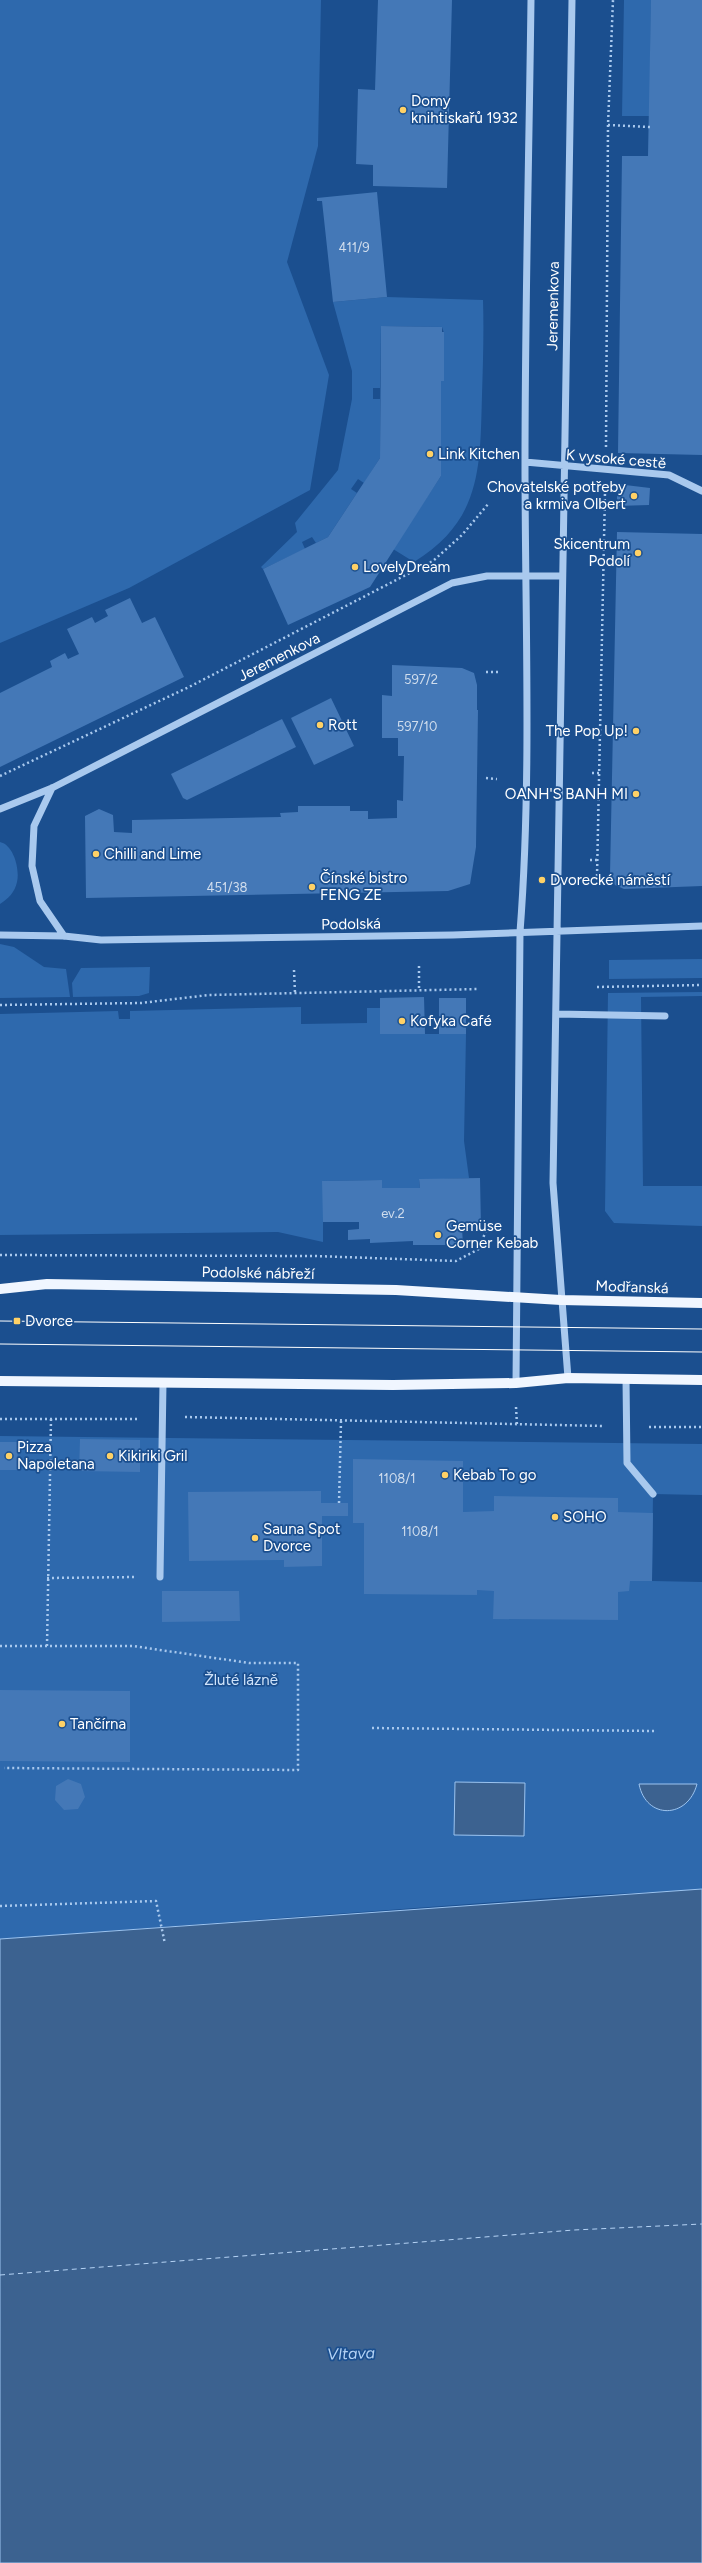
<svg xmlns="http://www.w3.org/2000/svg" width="702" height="2563" viewBox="0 0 702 2563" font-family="Figtree,sans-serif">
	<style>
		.green { fill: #2e69ad }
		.water { fill: #3c6290; stroke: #9cc4f0 }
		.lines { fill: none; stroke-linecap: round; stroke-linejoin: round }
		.ferry { stroke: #b5d3f5; stroke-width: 1; stroke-dasharray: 5 4; stroke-linecap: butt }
		.building { fill: #4478b7 }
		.path { stroke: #a9c9ee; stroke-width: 2.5; stroke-dasharray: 2 3; stroke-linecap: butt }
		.minor { stroke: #a9c9ee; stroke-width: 7 }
		.major { stroke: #f0f6ff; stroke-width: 10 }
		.tram { stroke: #fff; stroke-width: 1 }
		.poi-dot { fill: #ffd166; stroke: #1b4f8f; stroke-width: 1.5 }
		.labels { text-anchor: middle; stroke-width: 3.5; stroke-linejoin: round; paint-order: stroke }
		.number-label { font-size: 13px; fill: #d0dded }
		.poi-label { font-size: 15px; fill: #fff; stroke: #1b4f8f; text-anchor: start }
		.street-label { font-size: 15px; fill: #fff; stroke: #1b4f8f }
		.park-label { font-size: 15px; fill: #cfe3fa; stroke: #1b4f8f }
		.water-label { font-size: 16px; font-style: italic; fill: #b5d3f5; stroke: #1b4f8f }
	</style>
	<rect width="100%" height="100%" fill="#1b4f8f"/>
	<!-- green -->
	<path class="green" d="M0 0H321L318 146 287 262 329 375 310 490 129 588 0 643Z
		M624 0H651L650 116H622Z
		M387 297 483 300C484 331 483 363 482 395 480 467 482 520 414 562L393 549 441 476V381L444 380V333L442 327 381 326 380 388H373V399H380V458L364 483 358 479 351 489 357 493 328 537 316 543 312 537 302 542 305 549 263 569 261 567 297 532 295 523 338 470 352 399V371L333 302Z
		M0 842C14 845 20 870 17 882 15 892 8 899 0 904Z
		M0 944 14 947 44 967 66 969 70 997 0 998Z
		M702 959V978L609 979V960Z
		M150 967 149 993 139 996 73 997 72 983 81 968Z
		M702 992V996L641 997 643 1186H702V1226L614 1223 605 1211 608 993Z
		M301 1007V1024L367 1023V1008H380L381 1034H466L464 1141 469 1178 419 1180 420 1188H382V1180L323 1181V1242L278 1232 0 1235V1014L118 1011 119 1019H130V1011Z
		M0 1436 702 1444V1495L653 1494 652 1581 702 1582V1890L590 1895 0 1939Z"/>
	<!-- water -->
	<path class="water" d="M455 1782 525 1783 524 1836 454 1835Z
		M639 1784H697C688 1819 646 1820 639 1784Z
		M702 1889V2563H0V1939Z"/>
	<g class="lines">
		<!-- ferry -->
		<path class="ferry" d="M0 2275 574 2230 702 2224"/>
	</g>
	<!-- building -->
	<path class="building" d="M378 0H452L447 188 373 186V165L356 164 358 89 375 90Z
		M651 0H702V455L618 453 622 156H648Z
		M377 192 387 297 333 302 322 201H317V198Z
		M381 326 442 327V332H444V381H441V476L370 587 288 625 263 569 328 537 380 458Z
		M617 484 650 488 649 505 617 506Z
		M617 532 702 534V886L624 889 615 885 610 875Z
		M130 598 142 623 155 617 184 677 0 767V693L52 667 50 661 65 653 68 659 79 654 67 629 92 617 95 623 108 616 105 610Z
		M392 665 462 668 474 673 477 685V710H478L476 847 470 884 448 891 86 898 85 816 99 809 113 815 114 832 132 833V820L281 817 280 813 298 812V806H350V811H368V819L397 818V800L403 801 404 756H398V738H382V695L392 696Z
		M331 698 354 746 314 765 291 718Z
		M282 719 296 747 187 800 183 798 171 774Z
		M424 997 425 1034H380V998Z
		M439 998H466V1034H439Z
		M480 1178 481 1228H462L463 1245H413V1241L370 1243V1239L348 1240V1230L359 1229V1222H323L322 1181 382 1180V1188H420L419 1179Z
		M80 1439 140 1440V1472L79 1471Z
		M0 1442H18L17 1470H0Z
		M353 1459 463 1461V1512L494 1511V1496L618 1498V1512L653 1513 652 1581H630L629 1591 618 1592V1620L493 1619 494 1591 477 1590V1595L364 1594V1523H353Z
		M321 1491V1503H348V1516H322V1566L284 1567V1560L189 1561 188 1492Z
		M162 1591H239L240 1621 162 1622Z
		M0 1690 130 1691V1762L0 1761Z
		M68 1779 81 1784 85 1797 78 1809 64 1810 55 1800 56 1786Z"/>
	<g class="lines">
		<!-- path -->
		<path class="path" d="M608 125 650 127
			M606 447 608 125 613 0
			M486 672H498
			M592 773H600
			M0 776 189 687 433 561 462 535 489 503
			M486 778 497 779
			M590 860H598
			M597 876 605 492
			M419 966V990
			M294 970 295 993
			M597 987 702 985
			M0 1005 141 1003 209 995 479 989
			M0 1255 315 1256 456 1261 479 1249 488 1225
			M516 1407 517 1425
			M185 1417 604 1426
			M0 1419H140
			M649 1427H702
			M339 1503 341 1421
			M47 1578 137 1577
			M0 1646H133L249 1663H298V1770L4 1768
			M47 1646 51 1419
			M372 1728 655 1731
			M0 1906 156 1901 165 1944"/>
		<!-- minor -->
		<path class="minor" d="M525 462 669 475 702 491
			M52 788 34 826 32 866 40 901 64 936
			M0 809 52 788 452 583 487 576H562
			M0 935 64 936 101 940 453 935 702 926
			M556 1014 665 1016
			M568 1378 553 1183 572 0
			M626 1379 627 1463 653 1494
			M516 1383 520 932C532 776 525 620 525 464 525 309 529 155 531 0
			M160 1577 163 1383"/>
		<!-- major -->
		<path class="major" d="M0 1289 47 1284 396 1290 561 1300 702 1303
			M0 1381 393 1385 516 1383 568 1378 702 1380"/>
		<!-- tram -->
		<path class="tram" d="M0 1321 702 1329
			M0 1344 702 1352"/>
	</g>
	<!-- markers -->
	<g class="poi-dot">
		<circle cx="403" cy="110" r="4"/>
		<circle cx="430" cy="454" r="4"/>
		<circle cx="634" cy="496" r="4"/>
		<circle cx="638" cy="553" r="4"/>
		<circle cx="355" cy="567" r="4"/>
		<circle cx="320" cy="725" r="4"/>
		<circle cx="636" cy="731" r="4"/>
		<circle cx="636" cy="794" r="4"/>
		<circle cx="96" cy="854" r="4"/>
		<circle cx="542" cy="880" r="4"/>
		<circle cx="312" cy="887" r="4"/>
		<circle cx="402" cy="1021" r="4"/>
		<circle cx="438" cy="1235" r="4"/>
		<rect x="13" y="1317" width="8" height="8" rx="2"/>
		<circle cx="9" cy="1456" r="4"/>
		<circle cx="110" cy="1456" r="4"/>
		<circle cx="445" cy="1475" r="4"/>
		<circle cx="555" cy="1517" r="4"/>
		<circle cx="255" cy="1538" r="4"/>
		<circle cx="62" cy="1724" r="4"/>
	</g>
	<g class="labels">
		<!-- number labels -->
		<g class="number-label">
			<text x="354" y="252">411/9</text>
			<text x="421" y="684">597/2</text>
			<text x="417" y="731">597/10</text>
			<text x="227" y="892">451/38</text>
			<text x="393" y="1218">ev.2</text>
			<text x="397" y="1483">1108/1</text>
			<text x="420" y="1536">1108/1</text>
		</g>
		<!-- poi labels -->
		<g class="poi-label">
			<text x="411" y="106">Domy<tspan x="411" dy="17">knihtiskařů 1932</tspan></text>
			<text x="438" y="459">Link Kitchen</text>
			<text x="626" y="492" text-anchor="end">Chovatelské potřeby<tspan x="626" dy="17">a krmiva Olbert</tspan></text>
			<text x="630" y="549" text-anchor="end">Skicentrum<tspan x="630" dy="17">Podolí</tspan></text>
			<text x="363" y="572">LovelyDream</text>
			<text x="328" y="730">Rott</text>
			<text x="628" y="736" text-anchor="end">The Pop Up!</text>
			<text x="628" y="799" text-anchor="end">OANH'S BANH MI</text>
			<text x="104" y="859">Chilli and Lime</text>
			<text x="320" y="883">Čínské bistro<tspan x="320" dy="17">FENG ZE</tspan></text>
			<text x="550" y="885">Dvorecké náměstí</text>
			<text x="410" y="1026">Kofyka Café</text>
			<text x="446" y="1231">Gemüse<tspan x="446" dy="17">Corner Kebab</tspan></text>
			<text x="25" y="1326">Dvorce</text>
			<text x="17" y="1452">Pizza<tspan x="17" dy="17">Napoletana</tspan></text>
			<text x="118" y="1461">Kikiriki Gril</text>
			<text x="453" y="1480">Kebab To go</text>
			<text x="563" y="1522">SOHO</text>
			<text x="263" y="1534">Sauna Spot<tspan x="263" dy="17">Dvorce</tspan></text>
			<text x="70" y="1729">Tančírna</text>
		</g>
		<!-- street labels -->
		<g class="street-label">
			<text transform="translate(553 306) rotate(-89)" y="5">Jeremenkova</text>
			<text transform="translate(616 459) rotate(5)" y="5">K vysoké cestě</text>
			<text transform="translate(279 657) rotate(-27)" y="5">Jeremenkova</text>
			<text transform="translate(351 924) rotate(-1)" y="5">Podolská</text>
			<text transform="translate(258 1273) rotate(1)" y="5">Podolské nábřeží</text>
			<text transform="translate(632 1287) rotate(2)" y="5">Modřanská</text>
		</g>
		<!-- park labels -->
		<g class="park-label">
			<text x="241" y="1685">Žluté lázně</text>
		</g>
		<!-- water labels -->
		<g class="water-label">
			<text transform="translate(351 2353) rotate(-2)" y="6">Vltava</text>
		</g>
	</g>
</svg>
